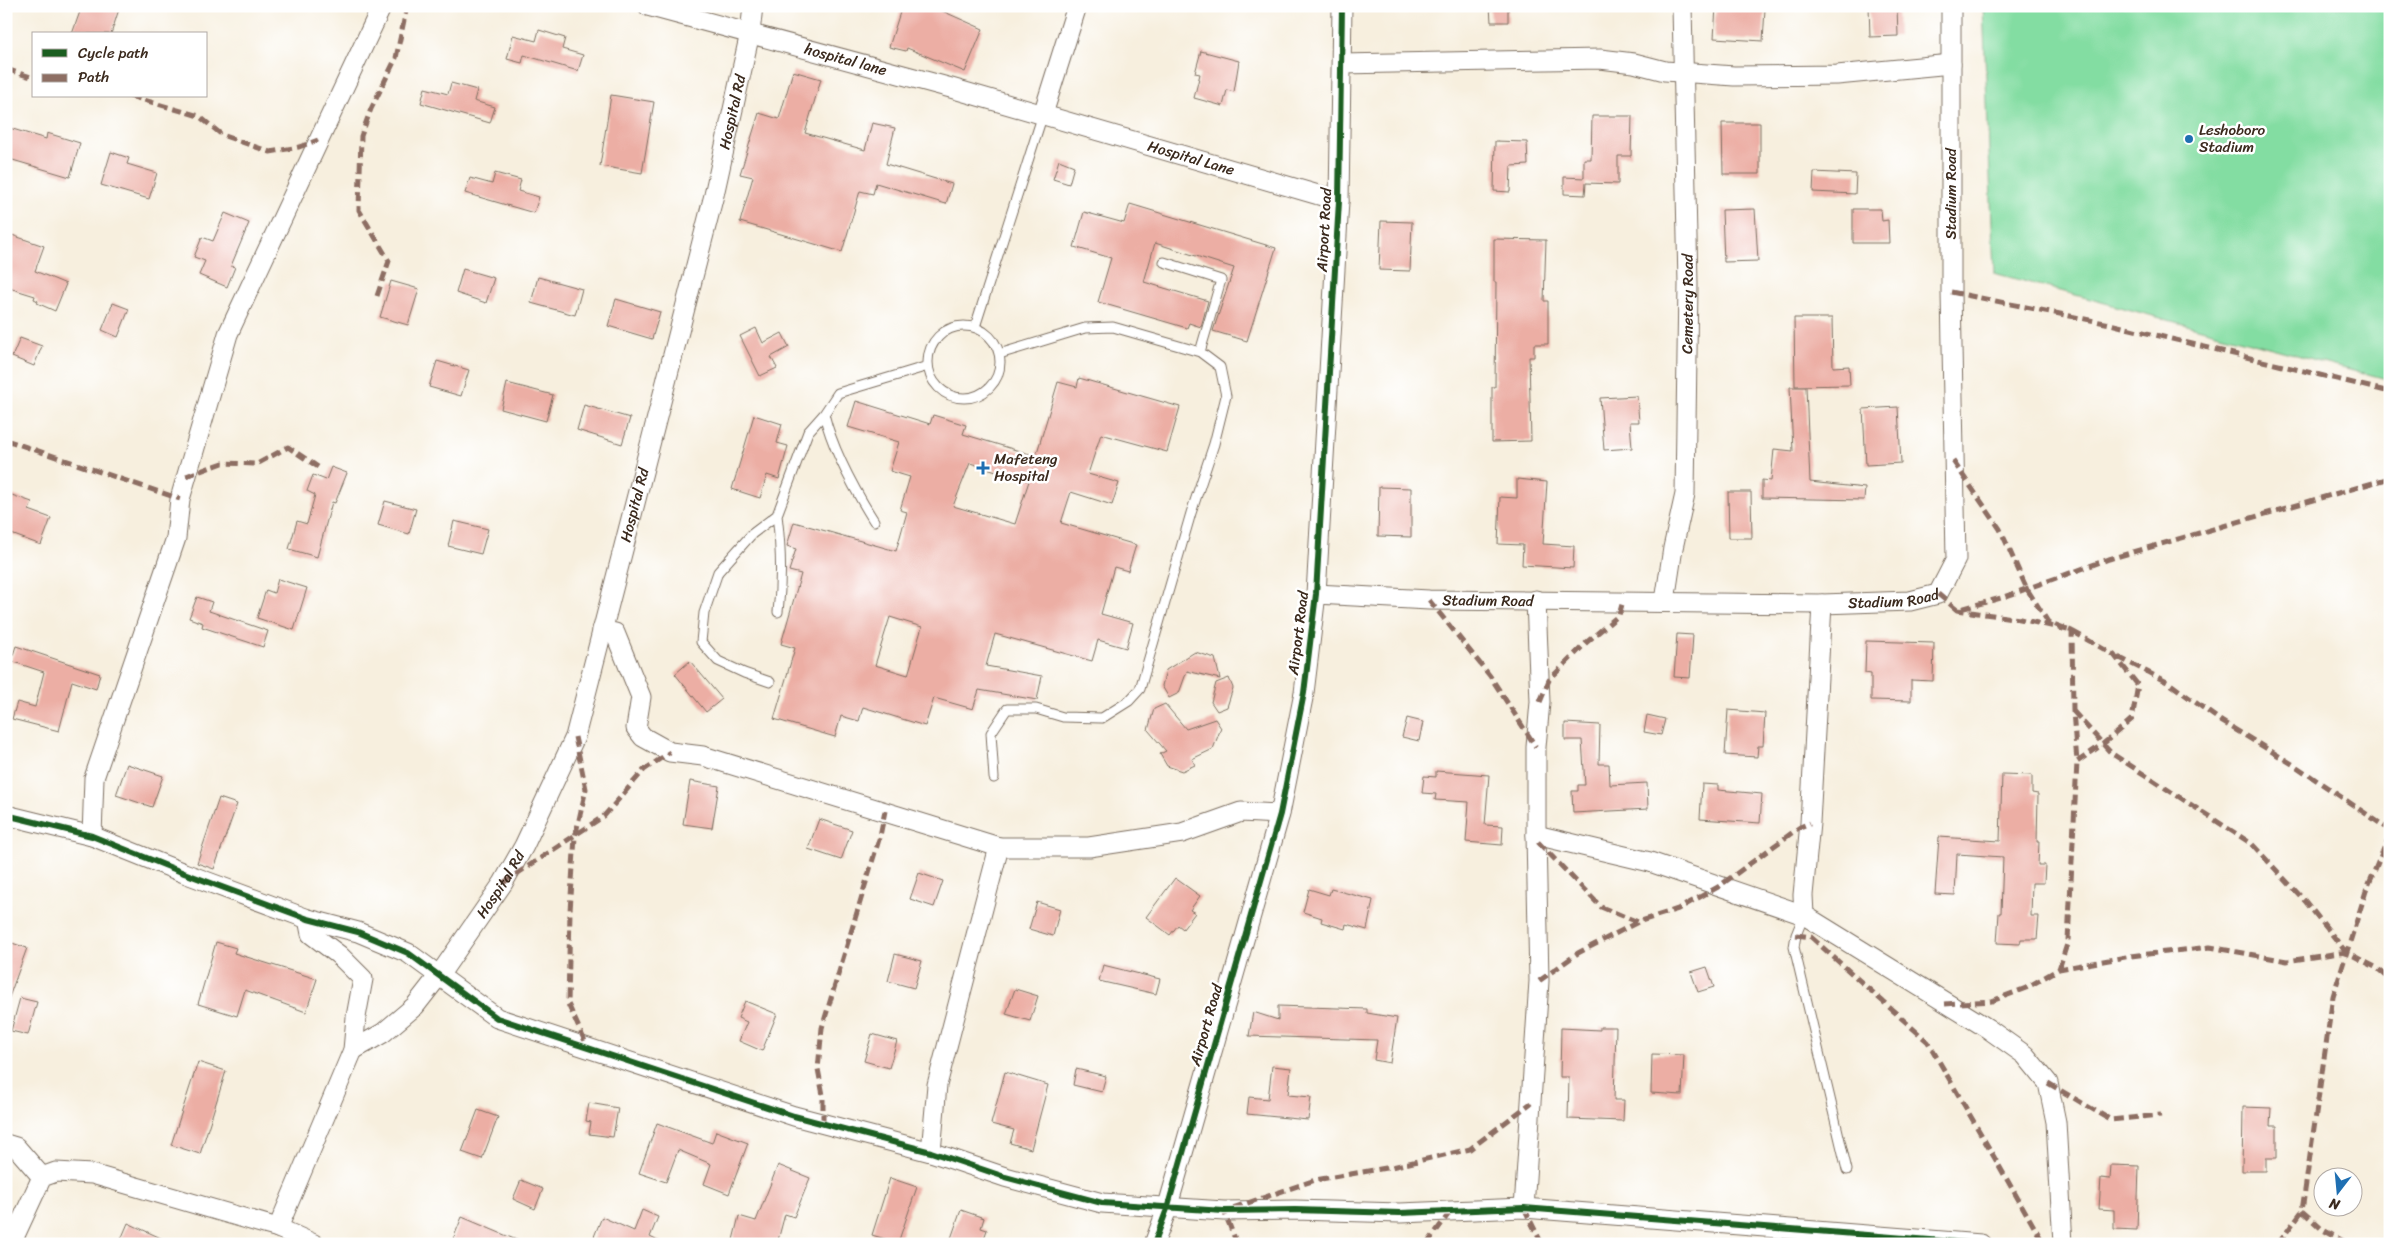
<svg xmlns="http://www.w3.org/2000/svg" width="2396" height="1250" viewBox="0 0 2396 1250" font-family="Sriracha,sans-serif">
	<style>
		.green { fill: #83dda2; stroke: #5f8460 }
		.building { fill: #ecaea4; fill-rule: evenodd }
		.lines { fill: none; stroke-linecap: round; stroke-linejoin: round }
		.service-casing { stroke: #7d6f61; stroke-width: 11 }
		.minor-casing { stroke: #7d6f61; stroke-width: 21 }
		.service { stroke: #fff; stroke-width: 9 }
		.minor { stroke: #fff; stroke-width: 19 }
		.quiet { stroke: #8d6e63; stroke-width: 5; stroke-dasharray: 10 5; stroke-linecap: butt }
		.cycleway-casing { stroke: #fff; stroke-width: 9 }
		.cycleway { stroke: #1b5e20; stroke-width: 6 }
		.poi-dot { fill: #1f6fb2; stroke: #fff; stroke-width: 2 }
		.labels { text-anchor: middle; stroke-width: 5; stroke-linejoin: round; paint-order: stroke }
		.street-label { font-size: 15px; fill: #3b2a1e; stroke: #fff }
		.poi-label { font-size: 15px; fill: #3b2a1e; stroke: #fff; text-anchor: start }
	</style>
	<rect width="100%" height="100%" fill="#fff"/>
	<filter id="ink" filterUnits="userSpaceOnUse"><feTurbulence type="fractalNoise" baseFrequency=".02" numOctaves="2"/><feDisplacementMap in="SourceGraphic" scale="10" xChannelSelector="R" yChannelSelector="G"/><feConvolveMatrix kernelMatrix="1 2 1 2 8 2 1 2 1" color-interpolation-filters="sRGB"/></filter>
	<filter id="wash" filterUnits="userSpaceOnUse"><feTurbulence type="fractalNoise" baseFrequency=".0096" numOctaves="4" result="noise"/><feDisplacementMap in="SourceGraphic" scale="20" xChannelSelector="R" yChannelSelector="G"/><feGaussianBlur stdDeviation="1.12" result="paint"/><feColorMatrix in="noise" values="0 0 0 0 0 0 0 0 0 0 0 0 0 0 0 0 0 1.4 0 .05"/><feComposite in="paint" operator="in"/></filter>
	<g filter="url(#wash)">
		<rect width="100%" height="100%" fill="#f7efde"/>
		<!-- green -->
		<path class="green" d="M1983 6H2390V380L1994 273Z"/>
		<g id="blocks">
			<!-- building -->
			<path class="building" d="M82 6H120L111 34H72Z
				M902 6H931L983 29 965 72 907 48 906 51 889 47Z
				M1490 6H1508V22H1491Z
				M1716 6 1765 9 1763 41 1714 38Z
				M1869 6H1897L1898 36 1870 37Z
				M539 30 565 38 562 49 583 55 578 71 524 55 522 63 507 59 513 35 536 41Z
				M1201 51 1239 61 1234 92 1227 90 1223 106 1194 98 1200 74 1195 73Z
				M793 71 821 79 805 133 865 150 872 123 895 128 886 164 952 184 946 204 876 183 873 194 860 191 842 252 740 222 753 177 740 174 759 113 779 119Z
				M451 83 477 90 474 101 495 107 490 123 421 103 425 88 448 94Z
				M611 95 654 102 642 173 600 166Z
				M1592 116H1632L1631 156H1618V184L1586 183 1585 195 1564 194V177L1584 178V159H1591Z
				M1722 123H1760V174H1723Z
				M6 127 46 139 47 133 80 143 70 177 6 158Z
				M1495 141 1527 142 1528 165 1511 166 1510 192 1494 191Z
				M111 152 129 158 127 164 157 173 149 199 101 185Z
				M1059 160 1074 166 1069 184 1053 179Z
				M1814 172 1856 174 1855 194 1813 192Z
				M495 173 521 180 518 191 539 197 534 213 465 193 470 178 492 184Z
				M1130 204 1276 248 1247 341 1213 331 1234 268 1155 243 1144 282 1208 301 1201 327 1189 323 1187 328 1098 302 1111 258 1074 247 1084 212 1124 223Z
				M1755 209 1758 261 1724 262 1722 210Z
				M1853 209H1881L1882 221 1888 220 1889 243H1853Z
				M225 213 249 223 231 266 235 267 227 287 199 275 205 261 194 257 202 237 213 241Z
				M1381 221 1412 222 1410 271 1379 270Z
				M6 233 44 246 35 271 66 284 55 311 37 303 38 301 34 299 35 296 6 287Z
				M1494 239 1546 240 1544 301H1548V344H1534V357H1529L1531 441 1492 442V387H1495L1496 282H1494Z
				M463 269 494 278 486 303 456 293Z
				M538 277 582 289 575 315 531 303Z
				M391 281 419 289 408 325 380 317Z
				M616 299 660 312 652 339 608 326Z
				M113 303 129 309 118 337 102 330Z
				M1794 318H1832L1833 367 1849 366 1850 385 1795 386Z
				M756 328 763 343 782 333 789 347 771 357 777 368 760 376 740 336Z
				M20 338 42 346 34 366 12 357Z
				M437 361 469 370 461 396 429 387Z
				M1079 378 1180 407 1167 452 1101 434 1088 474 1119 483 1112 505 1071 492 1061 523 1136 545 1128 571 1114 567 1101 614 1133 623 1126 648 1098 640 1092 661 995 634 986 666 1042 676 1037 700 979 690 973 709 934 698 925 726 863 707 859 721 841 716 835 737 774 719 795 648 781 644 801 574 789 571 796 549 787 546 794 522 896 551 907 512 900 510 910 477 890 471 899 442 848 427 856 401 930 424 933 415 966 425 963 434 1036 456 1058 382 1077 387ZM970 463 1029 481 1015 524 953 506ZM890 617 922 627 908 675 875 665Z
				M507 383 553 395 546 421 501 409Z
				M1790 387H1806L1810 482 1865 488 1864 500 1762 498V480L1771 481 1774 449 1793 451Z
				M1637 396 1639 422H1630L1632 448 1604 450 1600 398Z
				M584 405 630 418 622 444 577 430Z
				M1898 407 1901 463 1866 465 1863 409Z
				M754 415 782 424 777 443 788 446 779 479 767 475 760 498 732 489Z
				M331 467 347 473 335 503 332 502 317 557 289 549 297 521 307 524 315 495 307 491 313 475 326 480Z
				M1517 479 1547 482 1543 544 1574 546 1573 568 1522 565 1523 545 1498 544 1500 497 1517 498Z
				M1379 487 1411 488V537L1378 536Z
				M1728 492H1751L1752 538H1729Z
				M6 493 32 502 29 510 51 518 41 545 6 532Z
				M385 501 416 509 409 534 378 525Z
				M454 521 488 529 481 554 448 546Z
				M278 579 307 588 294 630 257 618 266 590 274 593Z
				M197 597 212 602 209 611 268 631 263 647 202 627 203 623 189 618Z
				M1677 634 1693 635 1690 678 1674 677Z
				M1866 641 1934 643 1933 681 1911 680V701L1871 700V674L1865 673Z
				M16 646 100 674 96 689 72 681 59 731 12 719 17 702 35 707 44 672 11 661Z
				M1195 652 1215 658 1220 679 1187 671 1179 693 1169 698 1162 686 1166 670Z
				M690 661 722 699 706 712 675 674Z
				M1229 678 1233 688 1227 707 1217 711 1211 702 1216 683Z
				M1165 704 1186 729 1215 719 1221 728 1213 749 1192 759 1195 765 1182 771 1167 766 1160 754 1166 751 1148 730 1154 709Z
				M1728 710 1765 713 1763 746H1758L1757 757 1725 755Z
				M1647 715 1665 719 1661 735 1644 732Z
				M1407 718 1423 722 1419 741 1402 737Z
				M1565 723 1600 725 1599 764H1609L1610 785 1647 783 1648 809 1573 813 1572 791H1578V785H1585L1582 740H1565Z
				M127 764 163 776 152 807 116 795Z
				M1436 771 1489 775 1485 825 1503 826 1502 845 1466 842 1469 802 1435 800 1436 794 1422 793 1424 776 1436 777Z
				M2002 774 2032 775V793L2038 794 2037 842H2039L2038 865H2045L2044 883H2032L2031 916H2039L2037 939H2021L2020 944 1997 943 1999 913H2001L2003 857 1957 854 1955 895 1935 894 1939 837 2000 841Z
				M690 781 719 786 712 828 683 824Z
				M1702 784 1718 785V790L1762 794 1760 823 1700 819Z
				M219 798 237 804 214 869 197 863Z
				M819 819 852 830 841 860 808 849Z
				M919 873 943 881 934 907 910 899Z
				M1175 878 1200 896 1190 910 1195 913 1183 929 1178 925 1170 935 1146 917Z
				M1309 889 1329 895 1331 889 1373 900 1367 930 1346 924 1345 929 1321 922 1322 918 1303 912Z
				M1037 902 1060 909 1053 936 1029 929Z
				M6 941 27 948 8 1000H6Z
				M216 942 236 948 234 953 317 979 306 1012 245 990 237 1016 198 1004Z
				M895 954 922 961 914 988 888 981Z
				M1103 965 1160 979 1156 994 1099 981Z
				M1707 967 1714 987 1698 992 1691 972Z
				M1015 989 1038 996 1030 1021 1006 1014Z
				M20 998 37 1002 28 1035 11 1031Z
				M745 1001 777 1014 762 1051 739 1041 747 1022 738 1018Z
				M1278 1006 1367 1009V1013L1397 1018 1390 1063 1374 1060 1377 1040 1249 1036 1253 1012 1278 1020Z
				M1600 1027H1616L1614 1100H1624L1623 1121 1568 1119 1569 1077H1560L1561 1028 1600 1030Z
				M872 1034 897 1041 889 1068 864 1061Z
				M1652 1054 1684 1055 1682 1095 1651 1093Z
				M198 1062 226 1071 200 1154 171 1145Z
				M1272 1066 1291 1068 1288 1095 1311 1097 1308 1120 1247 1114 1249 1097 1268 1099Z
				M1076 1069 1106 1076 1102 1092 1073 1085Z
				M1005 1072 1048 1085 1031 1149 1010 1143 1014 1130 991 1124Z
				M589 1103 618 1108 613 1137 589 1134 591 1122 586 1121Z
				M2243 1107 2271 1108 2270 1126H2277V1158H2266V1171H2242Z
				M478 1110 498 1117 482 1159 462 1152Z
				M657 1123 712 1143 716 1131 748 1143 729 1194 704 1184 711 1164 678 1150 666 1182 639 1173Z
				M778 1165 810 1178 794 1217 785 1214 777 1244H746L733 1240 739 1216 756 1221Z
				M2111 1165 2139 1166 2137 1230 2114 1229V1210L2099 1209 2101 1178 2110 1179Z
				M890 1178 917 1187 898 1243 872 1235Z
				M521 1180 543 1189 535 1209 513 1199Z
				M642 1210 658 1217 650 1237 664 1244H591L602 1217 634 1231Z
				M961 1210 984 1218 981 1228 987 1230 982 1244H949Z
				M462 1217 526 1244H451Z
				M128 1223 174 1244H119Z"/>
		</g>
	</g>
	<g filter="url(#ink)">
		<use href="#blocks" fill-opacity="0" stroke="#7d6f61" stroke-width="1"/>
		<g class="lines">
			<defs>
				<path id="service" d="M1164 262 1221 280 1200 352
					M928 362a36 36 0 1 1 72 0a36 36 0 1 1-72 0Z
					M975 327 1043 114
					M777 515C781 547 782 580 778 612
					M874 521C854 489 833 451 824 414L838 393 928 366
					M770 682 744 673 718 661 701 642 704 613 718 572 752 534 777 515 808 432 824 414
					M994 778 991 733 1007 709H1036L1063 717 1102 718 1129 701 1140 689 1191 513 1214 444 1226 396 1220 367 1200 352 1113 327 1085 328 999 354
					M1804 915 1796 935 1794 947 1847 1170"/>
				<g id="minor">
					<path id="s1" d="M648 6 951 88 1339 201"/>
					<path d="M1342 64 1600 59 1634 63 1665 71 1734 76 1837 75 1951 64"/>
					<path d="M1043 114 1077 6"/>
					<path id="s2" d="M1316 594 1429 600 1822 604 1910 601 1938 594 1956 559 1951 292V6"/>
					<path id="s3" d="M1665 601 1673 548 1685 494 1688 284 1682 6"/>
					<path d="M1822 604 1810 823 1803 895 1804 915 1987 1028 2025 1055 2048 1083 2056 1122 2063 1244"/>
					<path d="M602 630 615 633 641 697 636 728 643 737 670 752 703 756 999 847"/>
					<path d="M6 815 92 836 184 873 308 919 358 932 408 953 497 1018 794 1116 931 1152 1005 1177 1102 1203 1224 1211 1295 1210 1400 1213 1524 1208 1981 1244"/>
					<path d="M1536 835 1650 862 1804 915"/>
					<path d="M92 836 94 778 176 538 180 499 228 334 382 6"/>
					<path id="s4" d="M353 1050 383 1033 415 1006 440 974 503 883 524 846 575 737 714 195 750 33 753 6"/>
					<path d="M6 1144 16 1147 42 1177"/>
					<path d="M931 1152 937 1085 999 847H1089L1182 833 1241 812 1280 814"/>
					<path d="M1524 1208 1539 981 1536 835V747L1540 702 1536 600"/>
					<path d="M278 1228 353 1050 356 1017 363 979 339 955 311 934 308 919"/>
					<path d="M11 1244 42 1177 56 1172 92 1174 278 1228 314 1244"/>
					<path d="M1154 1244 1167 1209 1280 814 1304 693 1316 594 1339 201 1342 6"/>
				</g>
			</defs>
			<!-- service casing -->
			<use href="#service" class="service-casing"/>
			<!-- minor casing -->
			<use href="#minor" class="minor-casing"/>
			<!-- service -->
			<use href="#service" class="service"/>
			<!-- minor -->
			<use href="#minor" class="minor"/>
			<!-- quiet -->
			<path class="quiet" d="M6 69 34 78
				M130 96 199 116 222 135 270 152 299 147 318 140
				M1951 292 2110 324 2390 392
				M377 296 389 261 359 210 361 136 371 109 396 58 407 6
				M6 440 180 499
				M1953 461 2000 529 2027 589 2048 622 2072 631 2073 711 2077 762 2103 744 2132 719 2138 685 2114 655 2072 631 2020 619 1957 610
				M186 476 223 463 257 464 288 447 318 467
				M1938 594 1957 610 2001 598 2109 559 2390 478
				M1429 600 1490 676 1536 747
				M2118 657 2169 683 2221 721 2294 765 2390 830
				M1540 702 1549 680 1587 642 1619 615 1623 601
				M2073 711 2111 753 2252 844 2305 901 2346 952 2377 968 2390 979
				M575 737 586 789 575 837 570 911 568 1004 589 1050
				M1538 842 1601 907 1638 922
				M503 883 604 816 644 770 670 752
				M1796 935 1811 937 1928 1042 2044 1244
				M2059 969 2068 941 2077 762
				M1539 981 1578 953 1638 922 1678 909 1718 887 1800 827 1810 823
				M1945 1004 1992 1001 2026 988 2059 969 2131 956 2210 947 2287 961 2346 952
				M2048 1083 2111 1120 2161 1115
				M823 1124V1095L818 1069 822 1028 880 836 885 811
				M1524 1208 1542 1244
				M2302 1211 2323 1230 2349 1244
				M1237 1244 1224 1211 1315 1180 1392 1167 1470 1149 1531 1103
				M1427 1244 1450 1212
				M2278 1244 2302 1211 2333 996 2366 891 2390 834"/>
			<defs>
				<path id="cycleway" d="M6 815 92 836 184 873 308 919 358 932 408 953 497 1018 794 1116 931 1152 1005 1177 1102 1203 1224 1211 1295 1210 1400 1213 1524 1208 1981 1244
					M1154 1244 1167 1209 1280 814 1304 693 1316 594 1339 201 1342 6"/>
			</defs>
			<!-- cycleway casing -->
			<use href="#cycleway" class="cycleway-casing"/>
			<!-- cycleway -->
			<use href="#cycleway" class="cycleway"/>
		</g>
	</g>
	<!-- markers -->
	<g class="poi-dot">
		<circle cx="2189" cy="139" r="5"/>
		<path d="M980.5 460.5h5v5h5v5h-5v5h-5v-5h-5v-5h5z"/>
	</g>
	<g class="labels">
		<!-- street labels -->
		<g class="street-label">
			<text dy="5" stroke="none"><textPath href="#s1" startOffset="205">hospital lane</textPath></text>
			<text dy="5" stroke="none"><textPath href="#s4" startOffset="1035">Hospital Rd</textPath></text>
			<text dy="5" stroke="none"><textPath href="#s1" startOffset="564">Hospital Lane</textPath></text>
			<text transform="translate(1951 194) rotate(-90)" y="5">Stadium Road</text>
			<text transform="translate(1324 230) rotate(-87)" y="5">Airport Road</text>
			<text dy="5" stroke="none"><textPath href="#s3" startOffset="299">Cemetery Road</textPath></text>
			<text dy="5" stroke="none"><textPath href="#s4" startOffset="630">Hospital Rd</textPath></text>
			<text dy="5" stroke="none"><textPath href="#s2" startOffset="578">Stadium Road</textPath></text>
			<text dy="5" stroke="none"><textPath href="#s2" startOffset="172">Stadium Road</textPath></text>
			<text transform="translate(1298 633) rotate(-83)" y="5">Airport Road</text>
			<text dy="5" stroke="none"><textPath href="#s4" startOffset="225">Hospital Rd</textPath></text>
			<text transform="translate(1206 1025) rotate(-74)" y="5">Airport Road</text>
		</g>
		<!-- poi labels -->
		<g class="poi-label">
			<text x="2199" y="135">Leshoboro<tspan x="2199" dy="17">Stadium</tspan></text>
			<text x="994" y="464">Mafeteng<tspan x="994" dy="17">Hospital</tspan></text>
		</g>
	</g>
	<!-- margin -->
	<rect width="2396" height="1250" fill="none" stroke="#fff" stroke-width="25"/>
	<!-- legend -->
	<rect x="32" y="32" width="175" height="65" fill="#ffffff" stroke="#b1aaa5"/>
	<rect x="42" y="49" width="25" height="8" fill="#1b5e20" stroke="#b1aaa5"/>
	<text x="78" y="58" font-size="15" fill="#3b2a1e">Cycle path</text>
	<rect x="42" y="74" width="25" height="8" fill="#8d6e63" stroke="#b1aaa5"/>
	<text x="78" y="82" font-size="15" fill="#3b2a1e">Path</text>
	<!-- north arrow -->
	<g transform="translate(2338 1192) rotate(196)"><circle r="24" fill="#ffffff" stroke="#b1aaa5"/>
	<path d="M0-4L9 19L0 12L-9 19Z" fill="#1f6fb2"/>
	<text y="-8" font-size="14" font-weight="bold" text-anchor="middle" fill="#3b2a1e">N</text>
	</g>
</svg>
